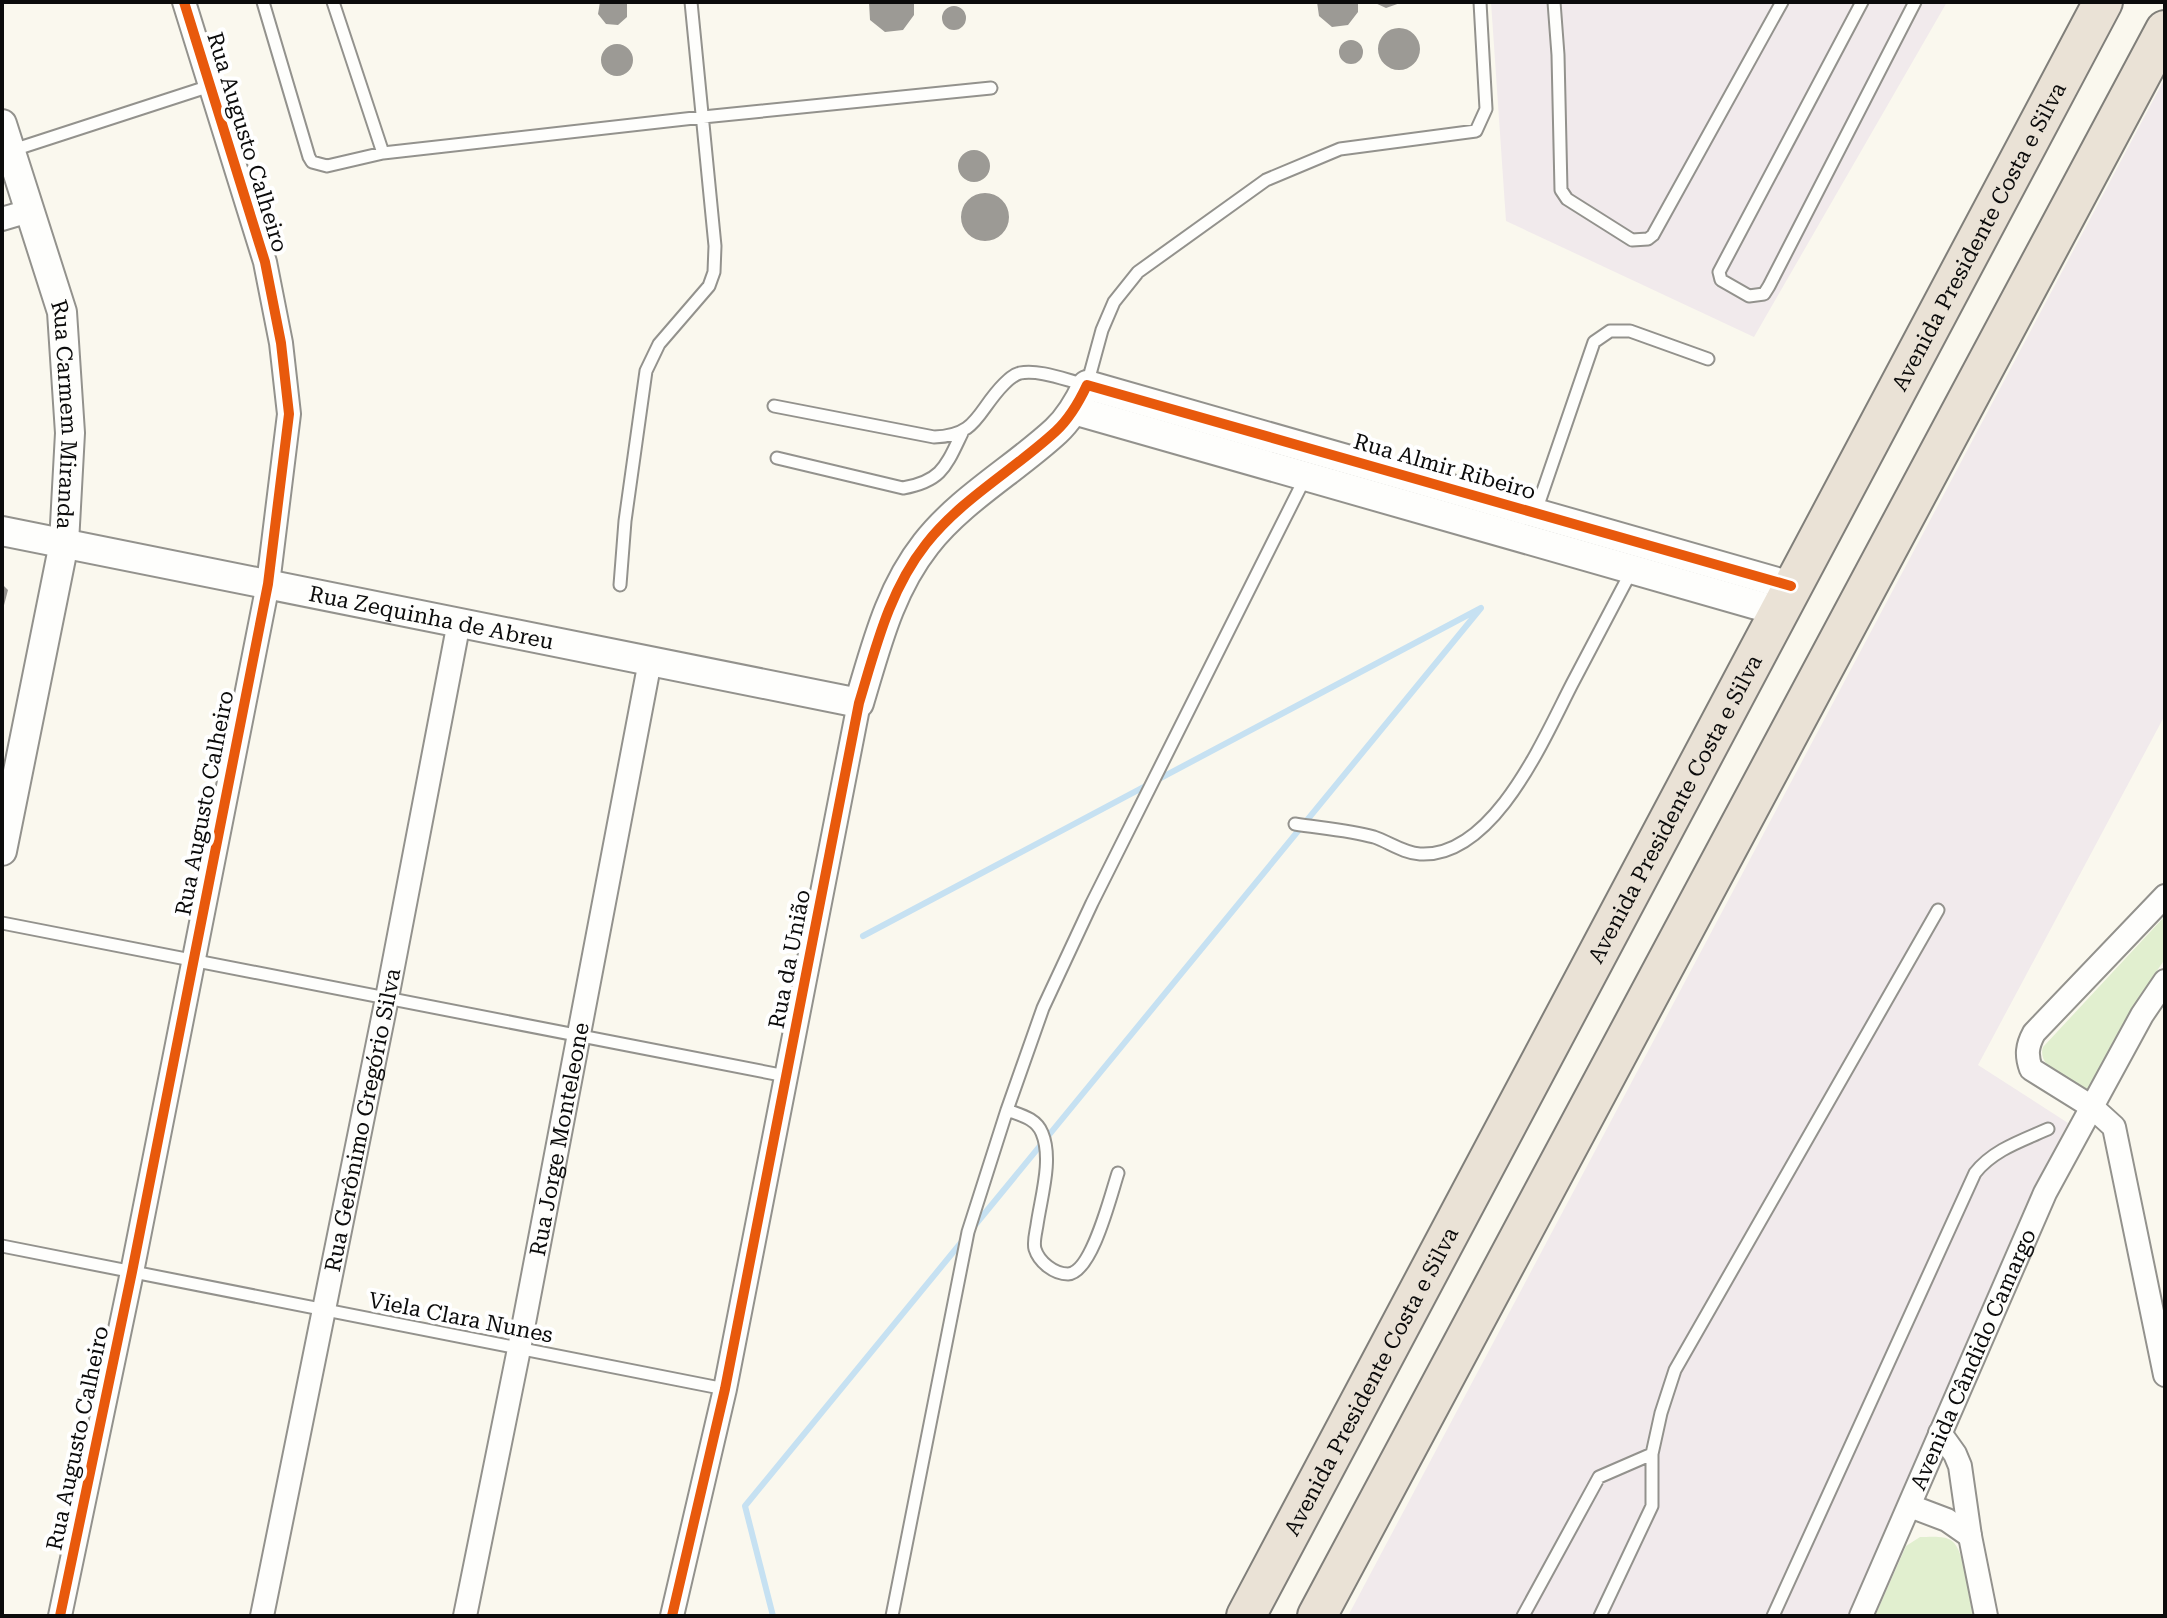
<svg xmlns="http://www.w3.org/2000/svg" width="2167" height="1618" viewBox="0 0 2167 1618" font-family="'Roboto Serif',serif">
	<style>
		.industrial { fill: #f1eaec }
		.green { fill: #e1efcf }
		.lines { fill: none; stroke-linecap: round; stroke-linejoin: round }
		.stream { stroke: #c6e1f2; stroke-width: 6 }
		.building { fill: #9c9a95 }
		.service-casing { stroke: #93928d; stroke-width: 15 }
		.minor-casing { stroke: #93928d; stroke-width: 26 }
		.tertiary-casing { stroke: #93928d; stroke-width: 32 }
		.trunk-casing { stroke: #807f7a; stroke-width: 42 }
		.service { stroke: #fefefc; stroke-width: 11 }
		.minor { stroke: #fefefc; stroke-width: 22 }
		.tertiary { stroke: #fefefc; stroke-width: 28 }
		.trunk { stroke: #eae2d6; stroke-width: 38 }
		.cycleway-casing { stroke: #fff; stroke-width: 15 }
		.cycleway { stroke: #e8590c; stroke-width: 10 }
		.labels { text-anchor: middle; stroke-width: 8; stroke-linejoin: round; paint-order: stroke }
		.street-label { font-size: 22px; fill: #0b0b0b; stroke: #fff }
	</style>
	<rect width="100%" height="100%" fill="#faf8ee"/>
	<!-- industrial -->
	<path class="industrial" d="M1491 2H1947L1754 337 1506 221Z
		M2165 78V715L1978 1065 2068 1123 2025 1206 1849 1616H1348Z"/>
	<!-- green -->
	<path class="green" d="M2165 916V959L2141 994 2085 1094C2071 1083 2036 1067 2043 1047Z
		M1920 1537C1929 1537 1945 1535 1952 1541 1965 1550 1969 1600 1973 1616H1875L1906 1546Z"/>
	<g class="lines">
		<!-- stream -->
		<path class="stream" d="M863 936 1481 608 971 1230
			M773 1616 745 1506 964 1239"/>
	</g>
	<!-- building -->
	<path class="building" d="M600 2H627V17L618 25 606 24 598 14Z
		M869 2H914V15L903 30 885 32 870 20Z
		M1317 2H1358V12L1348 25 1332 27 1319 16Z
		M1373 2H1403L1386 8Z
		M942 18a12 12 0 1 1 24 0a12 12 0 1 1-24 0Z
		M1378 49a21 21 0 1 1 42 0a21 21 0 1 1-42 0Z
		M1339 52a12 12 0 1 1 24 0a12 12 0 1 1-24 0Z
		M601 60a16 16 0 1 1 32 0a16 16 0 1 1-32 0Z
		M958 166a16 16 0 1 1 32 0a16 16 0 1 1-32 0Z
		M961 217a24 24 0 1 1 48 0a24 24 0 1 1-48 0Z
		M2 584 8 590 3 609H2Z"/>
	<g class="lines">
		<defs>
			<path id="service" d="M263 2 309 157 312 162 327 166 383 153 703 117 991 88
				M333 2 383 153
				M1554 2 1558 55 1561 190 1567 199 1632 240 1648 239 1653 235 1782 2
				M1862 2 1719 272 1721 280 1749 296 1764 294 1769 286 1915 2
				M10 151 210 86
				M774 406 934 437C978 436 977 411 1004 384 1009 379 1013 375 1020 373 1040 369 1068 381 1087 385L1102 330 1114 302 1138 272 1266 180 1340 149 1476 131 1486 109 1480 2
				M777 458 903 488C942 481 946 466 962 433
				M1535 514 1594 342 1610 331H1630L1708 359
				M620 585 625 521 646 371 659 344 709 286 714 272 715 246 691 2
				M1295 824C1321 828 1349 830 1374 837 1389 842 1403 853 1420 854 1494 858 1544 738 1572 684 1592 646 1612 608 1632 570
				M2 923 786 1076
				M1007 1110C1020 1115 1036 1118 1042 1133 1053 1159 1041 1197 1037 1225 1036 1232 1033 1242 1035 1249 1039 1262 1054 1274 1068 1274 1092 1273 1111 1194 1118 1173
				M2 1246 725 1389
				M892 1616 968 1232 1007 1110 1043 1008 1092 903 1305 478
				M1523 1616 1599 1477 1652 1454
				M1600 1616 1652 1506V1454L1661 1413 1675 1370 1938 910
				M1773 1616 1975 1173C1993 1150 2021 1141 2048 1129"/>
			<g id="minor">
				<path d="M2 219 29 211"/>
				<path d="M2165 896 2034 1033C2027 1046 2026 1055 2031 1069L2092 1107 2114 1127 2165 1375"/>
				<path d="M1940 1433 1955 1454 1960 1466 1970 1536 1986 1616"/>
				<path d="M1910 1506 1947 1520 1970 1536"/>
				<path d="M60 1616 132 1272 268 584 289 414 281 343 265 262 184 2"/>
				<path id="s1" d="M262 1616 387 998 459 622"/>
				<path id="s2" d="M465 1616 519 1349 650 661"/>
				<path d="M672 1616 725 1389 859 703"/>
				<path id="s3" d="M1861 1616 2045 1193 2142 1015 2165 981"/>
			</g>
			<g id="tertiary">
				<path id="s4" d="M2 124 62 312 70 433 64 543 2 851"/>
				<path d="M1074 410 1778 611"/>
				<path id="s5" d="M2 531 859 703C876 647 889 591 926 544 960 500 1015 469 1056 431 1070 418 1079 402 1087 385L1791 586"/>
			</g>
			<g id="trunk">
				<path id="s6" d="M1246 1616 2103 2"/>
				<path d="M1317 1616 2165 30"/>
			</g>
		</defs>
		<!-- service casing -->
		<use href="#service" class="service-casing"/>
		<!-- minor casing -->
		<use href="#minor" class="minor-casing"/>
		<!-- tertiary casing -->
		<use href="#tertiary" class="tertiary-casing"/>
		<!-- trunk casing -->
		<use href="#trunk" class="trunk-casing"/>
		<!-- service -->
		<use href="#service" class="service"/>
		<!-- minor -->
		<use href="#minor" class="minor"/>
		<!-- tertiary -->
		<use href="#tertiary" class="tertiary"/>
		<!-- trunk -->
		<use href="#trunk" class="trunk"/>
		<defs>
			<path id="cycleway" d="M60 1616 132 1272 268 584 289 414 281 343 265 262 184 2
				M672 1616 725 1389 859 703C876 647 889 591 926 544 960 500 1015 469 1056 431 1070 418 1079 402 1087 385L1791 586"/>
		</defs>
		<!-- cycleway casing -->
		<use href="#cycleway" class="cycleway-casing"/>
		<!-- cycleway -->
		<use href="#cycleway" class="cycleway"/>
	</g>
	<g class="labels">
		<!-- street labels -->
		<g class="street-label">
			<text transform="translate(248 142) rotate(73)" y="8">Rua Augusto Calheiro</text>
			<text dy="8" stroke="none"><textPath href="#s6" startOffset="1562">Avenida Presidente Costa e Silva</textPath></text>
			<text dy="8" stroke="none"><textPath href="#s4" startOffset="300">Rua Carmem Miranda</textPath></text>
			<text transform="translate(1445 466) rotate(16)" y="8">Rua Almir Ribeiro</text>
			<text dy="8" stroke="none"><textPath href="#s5" startOffset="438">Rua Zequinha de Abreu</textPath></text>
			<text transform="translate(204 803) rotate(-79)" y="8">Rua Augusto Calheiro</text>
			<text dy="8" stroke="none"><textPath href="#s6" startOffset="914">Avenida Presidente Costa e Silva</textPath></text>
			<text transform="translate(789 959) rotate(-79)" y="8">Rua da União</text>
			<text dy="8" stroke="none"><textPath href="#s1" startOffset="506">Rua Gerônimo Gregório Silva</textPath></text>
			<text dy="8" stroke="none"><textPath href="#s2" startOffset="486">Rua Jorge Monteleone</textPath></text>
			<text transform="translate(461 1317) rotate(11)" y="8">Viela Clara Nunes</text>
			<text dy="8" stroke="none"><textPath href="#s3" startOffset="280">Avenida Cândido Camargo</textPath></text>
			<text dy="8" stroke="none"><textPath href="#s6" startOffset="266">Avenida Presidente Costa e Silva</textPath></text>
			<text transform="translate(77 1438) rotate(-78)" y="8">Rua Augusto Calheiro</text>
		</g>
	</g>
	<!-- border -->
	<rect width="2167" height="1618" fill="none" stroke="#0b0b0b" stroke-width="8"/>
</svg>
